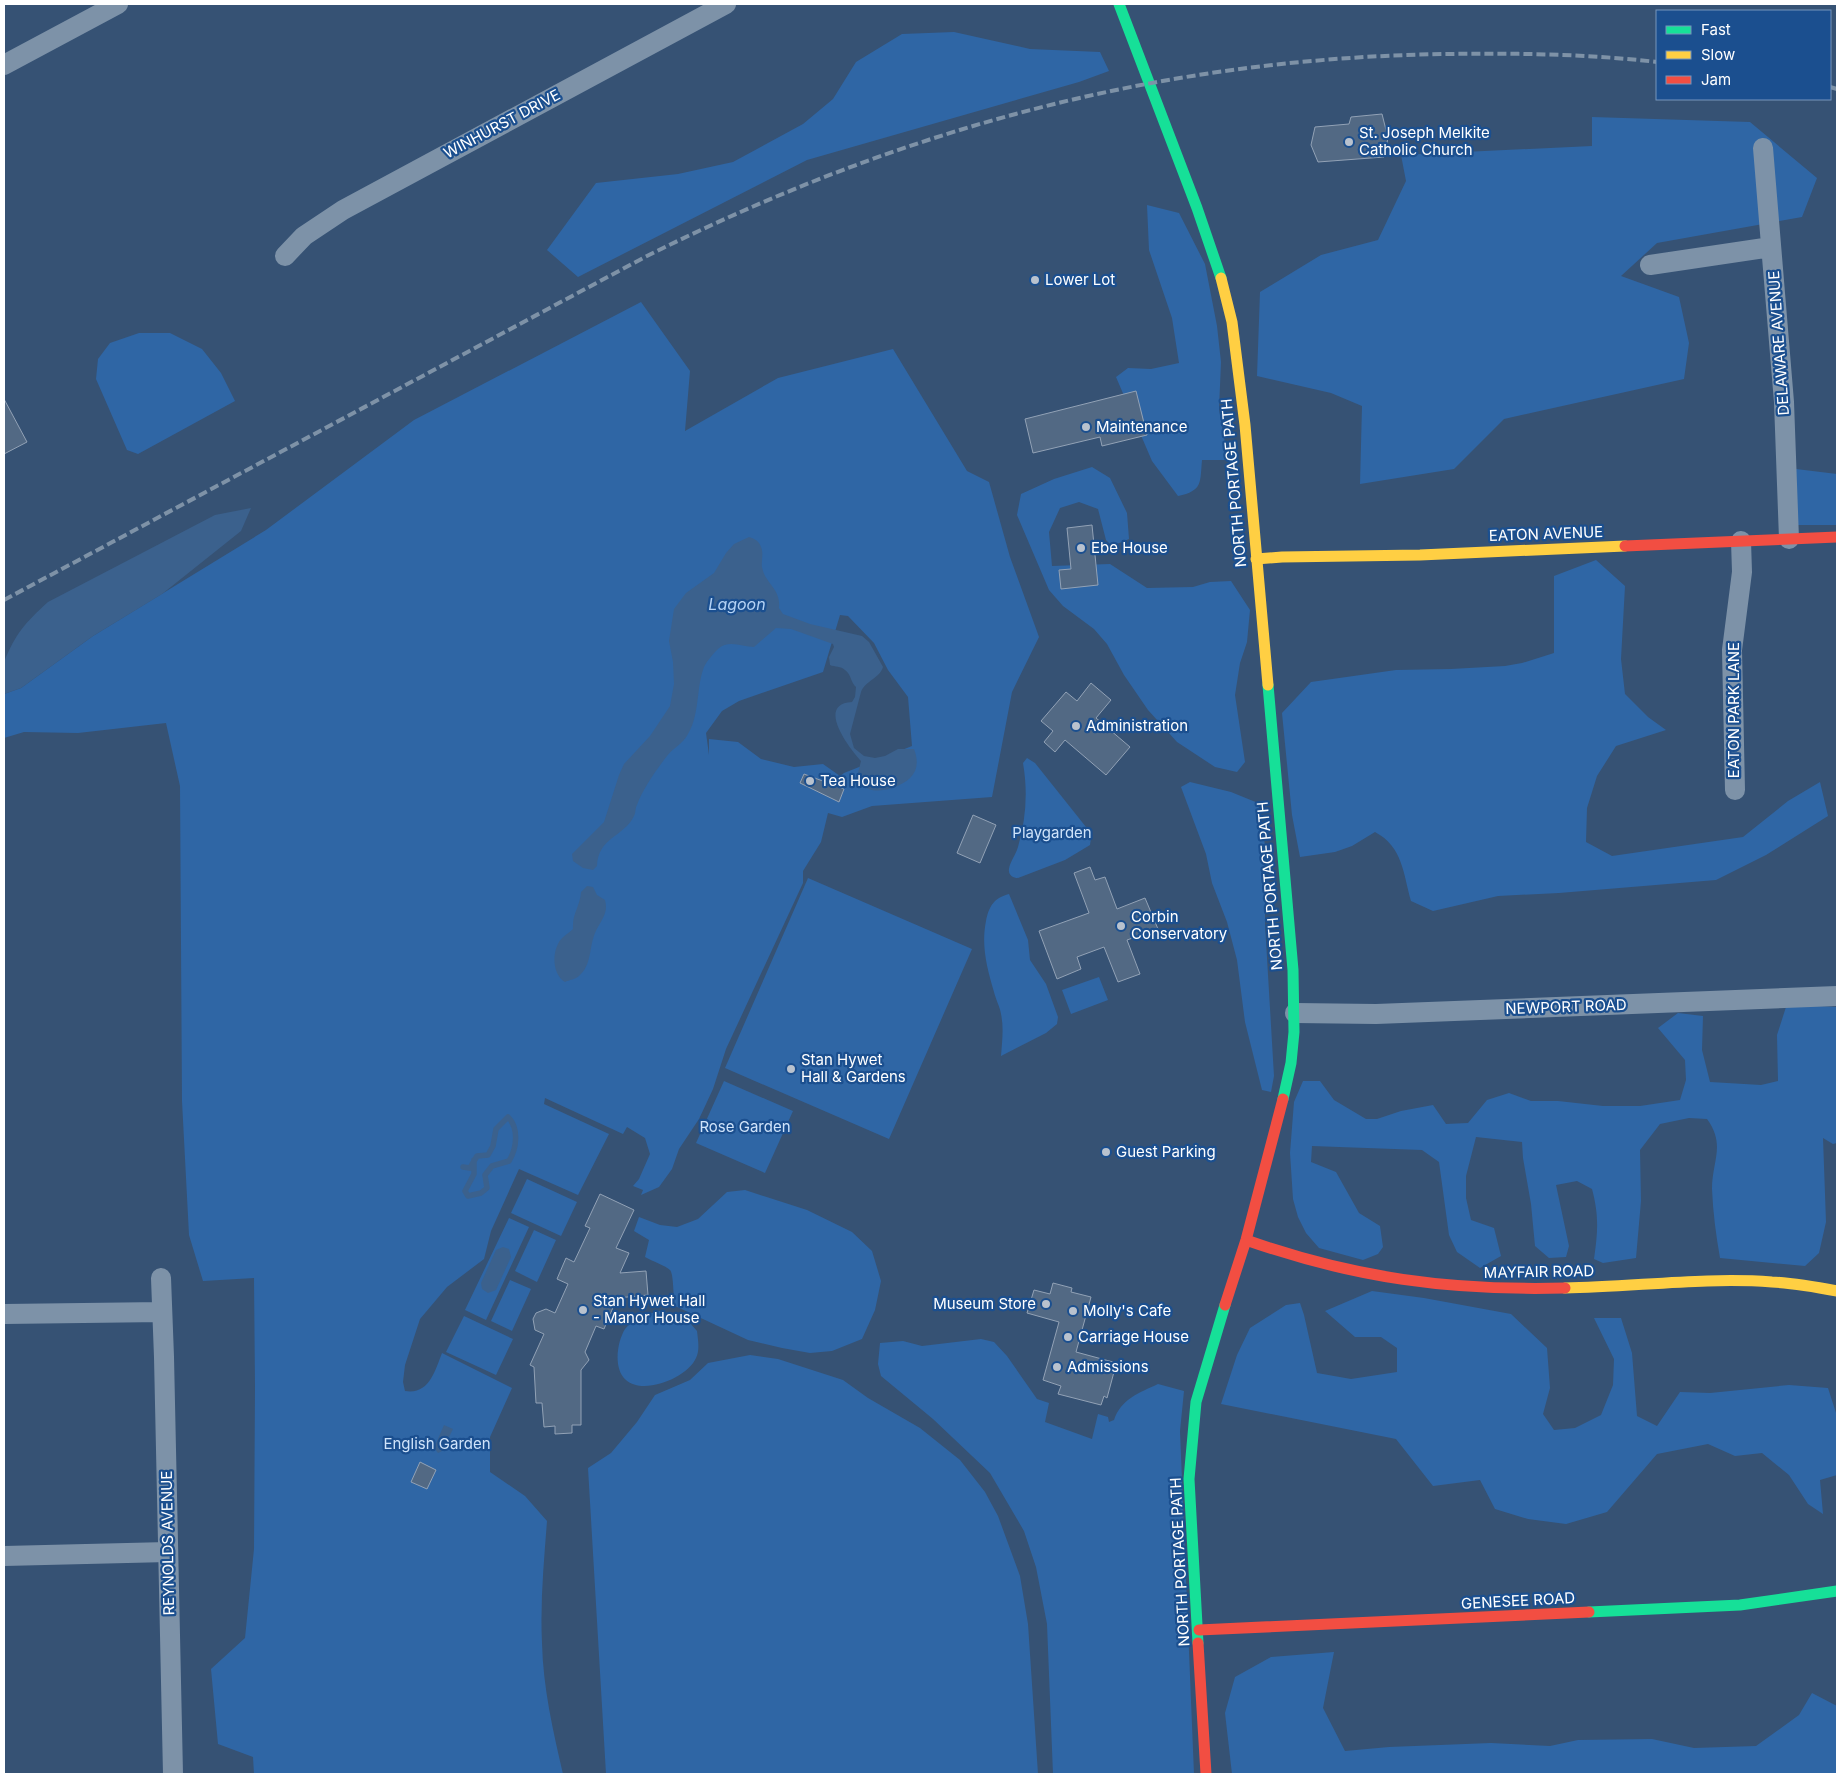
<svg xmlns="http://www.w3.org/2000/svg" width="1841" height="1778" viewBox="0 0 1841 1778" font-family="Inter,sans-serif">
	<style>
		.green { fill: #2f66a5; fill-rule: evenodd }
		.water { fill: #3b618d }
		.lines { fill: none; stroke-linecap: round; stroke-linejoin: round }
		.stream { stroke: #3b618d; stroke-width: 5.5 }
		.building { fill: #526984; stroke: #92a2b6 }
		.street { stroke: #7d92a8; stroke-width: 20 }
		.fast { stroke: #16e098; stroke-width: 11 }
		.slow { stroke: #ffcf43; stroke-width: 11 }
		.jam { stroke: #f24e42; stroke-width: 11 }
		.rail { stroke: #7e92a7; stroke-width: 4; stroke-dasharray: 9 4; stroke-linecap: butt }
		.poi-dot { fill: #b9c2ce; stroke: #1b4f8f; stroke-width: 2 }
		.labels { text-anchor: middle; stroke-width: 4.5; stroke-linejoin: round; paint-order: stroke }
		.street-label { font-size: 15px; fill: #fff; stroke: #1b4f8f }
		.poi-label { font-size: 15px; fill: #fff; stroke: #1b4f8f; text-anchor: start }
		.park-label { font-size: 15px; fill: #cfe3fa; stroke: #1b4f8f }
		.water-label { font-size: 16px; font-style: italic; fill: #b5d3f5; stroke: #1b4f8f }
	</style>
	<rect width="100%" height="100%" fill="#365274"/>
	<!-- green -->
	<path class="green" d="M954 32 1030 49 1100 52 1109 71 1079 82 807 160 578 277 547 250 596 183 678 174 733 162 803 124 833 99 856 62 902 34Z
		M1592 117 1750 122 1817 178 1802 217 1657 243 1621 276 1679 297 1689 343 1684 379 1504 419 1454 469 1360 484 1362 406 1331 393 1257 376 1260 292 1321 255 1378 240 1406 181 1401 155 1592 146Z
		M1147 205 1179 213 1205 264 1217 326 1221 362 1219 409 1228 460H1202C1200 482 1203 491 1178 496L1152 461 1116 377 1128 368 1151 369 1179 363 1172 318 1149 250Z
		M641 302 690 371 685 431 778 378 893 349 967 471 989 482 1010 557 1039 637 1012 692 992 797 872 806 842 817 828 813 821 842 803 871V883L726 1049 713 1089 699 1119 679 1149 672 1169 659 1187 641 1195 643 1190 633 1186 639 1179 650 1154 645 1138 627 1127 623 1134 545 1098 544 1104 609 1134 578 1195 519 1169 491 1231 484 1259 447 1287 420 1319 405 1365 403 1382 405 1391C429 1395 435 1371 442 1353L512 1388 490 1437V1472L525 1496 547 1521C544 1561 540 1602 542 1643 543 1687 553 1731 563 1774H254L253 1757 218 1744 211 1669 245 1638 254 1549 255 1387 254 1278 203 1281 189 1235 182 1101 180 786 166 723 78 733 24 732 4 738V694L21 688 93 636 266 530 414 420ZM840 615 848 616 874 643 888 670 908 697 912 746 844 773 840 776 823 764 794 767 761 759 738 742 709 739V755L706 733 722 711 739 701 823 672Z
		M139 333H170L202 349 221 373 235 401 138 454 127 450 96 379 98 359 110 343Z
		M1092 467 1110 478 1127 513 1129 539 1112 546 1106 540 1098 509 1079 502 1060 508 1049 532 1052 566 1110 564 1147 588 1193 587 1210 582 1231 581 1250 610 1247 642 1240 663 1235 695 1245 762 1237 772 1215 767 1177 742 1148 710 1124 675 1107 644 1094 629 1063 606 1049 590 1017 515 1021 494 1054 479Z
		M1796 469 1837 474V525H1797Z
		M1596 560 1625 586 1621 659 1625 694 1648 717 1666 730 1616 746 1597 776 1587 808 1586 842 1612 856 1743 837 1788 801 1820 782 1828 816 1766 855 1716 880 1559 893 1498 896 1433 911 1411 901C1403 873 1403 847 1375 832L1352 846 1335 852 1300 857 1292 815 1282 713 1311 682 1396 670 1451 669 1505 666 1522 663 1554 653V576Z
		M1027 758 1035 763 1086 827 1091 838 1090 845 1065 860 1018 878C1013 878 1008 875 1009 869 1010 862 1016 854 1018 847 1026 819 1028 792 1023 763Z
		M1190 782 1231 792 1258 803 1267 857 1265 887V924L1274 1076 1271 1092 1262 1090 1245 1022 1237 960 1227 922 1212 883 1206 854 1181 787Z
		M808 878 972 949 889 1139 725 1068Z
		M1009 894 1028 940 1030 960 1046 984 1058 1017 1057 1024 1046 1033 1001 1056C1002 1042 1004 1028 1001 1014 1000 1007 996 1000 994 992 987 968 981 946 986 921 989 906 994 898 1009 894Z
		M1099 977 1108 1000 1071 1014 1062 990Z
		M1817 1006 1837 1007V1143L1833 1144 1823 1138 1826 1222 1819 1253 1805 1266 1720 1258C1716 1235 1713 1213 1712 1189 1712 1161 1726 1145 1707 1119L1689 1118 1660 1124 1640 1150 1641 1201 1636 1258 1603 1263 1594 1259C1598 1232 1599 1215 1592 1189L1577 1181 1556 1185 1569 1246 1566 1257 1549 1258 1535 1246 1531 1204 1523 1158 1522 1142 1476 1137 1466 1176V1198L1471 1220 1494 1228 1501 1256 1480 1268 1457 1252 1449 1235 1439 1162 1422 1150 1312 1146 1311 1162 1336 1172 1359 1213 1380 1226 1383 1247 1378 1254 1363 1260 1319 1248 1306 1233 1298 1217 1293 1199 1290 1153 1294 1102 1303 1081H1320L1334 1100 1366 1119H1377L1401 1111 1433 1105 1446 1124 1468 1123 1487 1100 1509 1093 1531 1101H1558L1603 1106H1640L1680 1100 1686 1080 1685 1060 1658 1028 1678 1013 1703 1016 1702 1050 1710 1082 1761 1085 1778 1081 1777 1035 1786 1007Z
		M724 1081 793 1111 765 1173 696 1143Z
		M527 1179 577 1202 561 1236 511 1213Z
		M745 1190 807 1210 852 1232 872 1251 881 1281 875 1310 862 1339 832 1351 810 1353 782 1348 748 1340 675 1306C673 1299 674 1274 670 1270 666 1266 652 1261 645 1257L649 1240 634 1231 639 1217 660 1225 677 1227 698 1219 727 1192Z
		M509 1218 529 1227 486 1320 465 1310Z
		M534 1230 556 1240 537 1282 515 1271Z
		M510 1280 531 1289 512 1331 491 1321Z
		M1372 1291 1424 1298 1511 1314 1547 1348 1550 1388 1543 1414 1554 1430 1575 1428 1601 1415 1613 1385 1614 1359 1594 1318H1621L1632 1353 1637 1416 1657 1426 1680 1392 1710 1393 1789 1385 1828 1388 1837 1416V1475L1820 1480 1823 1514 1808 1504 1789 1475 1762 1453 1735 1456 1708 1444 1657 1454 1607 1512 1566 1524 1528 1519 1495 1509 1480 1480 1433 1486 1396 1439 1221 1404 1237 1355 1250 1328 1286 1305 1300 1303 1304 1315 1317 1373 1351 1379 1397 1372V1348L1381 1337H1355L1325 1311Z
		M659 1311 689 1322 697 1331C698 1340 700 1350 696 1358 688 1377 644 1396 626 1380 613 1369 617 1342 625 1329 633 1319 647 1314 659 1311Z
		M464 1316 513 1339 496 1375 446 1352Z
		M981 1339 994 1342 1007 1356 1037 1399 1049 1403 1045 1422 1092 1439 1098 1414 1108 1417 1109 1422 1114 1420C1121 1399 1139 1393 1158 1384L1184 1391 1180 1431 1194 1774H1053L1047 1624 1036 1567 1024 1531 990 1473 933 1419 881 1376 878 1364 880 1343 903 1341 922 1346Z
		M750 1355 778 1359 843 1380 868 1398 920 1428 960 1460 985 1492 998 1516 1020 1576 1028 1624 1038 1774H606L588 1468 611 1453 637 1422 655 1395 690 1380 708 1363Z
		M1334 1652 1323 1708 1345 1751 1389 1747 1491 1743 1550 1746 1578 1740 1652 1739 1694 1748 1756 1746 1799 1715 1812 1693 1837 1706V1774H1232L1225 1713 1235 1677 1271 1657Z"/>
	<!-- water -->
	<path class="water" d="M251 508 241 531 162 594 93 636 21 688 4 694C4 685 1 671 4 662 16 633 25 623 48 602L215 515Z
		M749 537C755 539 759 541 761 547 764 554 761 561 762 567 765 584 781 588 779 608L783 614 810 624 862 636 869 642 883 667C880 678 865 681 861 692L850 734 854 748 864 756 875 758 885 756 898 749H914C922 770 912 781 892 788 885 790 876 792 869 789 865 788 862 785 859 783L857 777 861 761C850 749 815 704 852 702L855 697 856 687C851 683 851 674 845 670 841 666 835 667 830 665L829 657 834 647 833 644 791 629 776 628 754 647C742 647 729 639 718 649 713 654 707 661 704 667 696 688 700 714 688 734 683 744 673 748 667 756 657 769 642 790 637 805 635 808 636 813 634 816 624 837 598 837 597 866L593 870 583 868 573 861 572 854 604 822 619 775 624 764 650 736 670 706 674 684 673 662 669 641 674 609 686 593 714 573 726 553 734 544Z
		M587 886 593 887 597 895 605 900C609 914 600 921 595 933 589 947 592 965 579 976 576 979 569 980 565 982 553 975 552 955 558 944 561 937 568 934 573 929 572 913 580 907 581 892Z
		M503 1247 509 1249 511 1257 496 1290 488 1293 482 1289 481 1283 496 1250Z
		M444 1425 453 1429 442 1451 438 1453 434 1448Z"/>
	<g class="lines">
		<!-- stream -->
		<path class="stream" d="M463 1167 470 1168 477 1156 488 1155 493 1146 496 1129 508 1117C519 1128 517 1148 509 1161L492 1166 485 1175 487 1188 481 1193 468 1196 465 1191 474 1174V1160"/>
	</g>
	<!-- building -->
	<path class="building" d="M1382 114 1388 138 1384 157 1318 162 1311 145 1315 127 1349 124 1351 117Z
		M1136 391 1147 435 1102 446 1100 437 1033 453 1025 419Z
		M4 399 27 442 4 454Z
		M1092 525 1098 585 1061 589 1059 570 1071 569 1067 528Z
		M1091 683 1111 700 1096 718 1130 747 1106 775 1065 740 1055 752 1044 742 1053 731 1041 721 1066 692 1077 701Z
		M804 774 844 789 839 802 800 783Z
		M973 815 996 825 980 863 957 853Z
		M1090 867 1095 880 1105 877 1117 909 1145 898 1158 929 1127 940 1140 974 1118 982 1104 947 1077 957 1081 969 1057 979 1039 931 1089 913 1074 873Z
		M600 1194 634 1210 616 1248 629 1253 620 1273 646 1271 648 1295 617 1298 604 1329 596 1326 585 1352 589 1360 581 1370V1425H572V1433L555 1434V1426L544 1427 542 1403H536L534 1367 530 1365 544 1334 535 1330 533 1319 536 1313 546 1309 555 1313 568 1284 557 1279 566 1258 574 1262 590 1228 585 1226Z
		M1053 1283 1072 1288 1071 1292 1091 1297 1076 1352 1113 1362 1110 1371 1114 1372 1107 1398 1104 1396 1101 1405 1058 1394 1061 1386 1043 1380 1059 1322 1027 1313 1034 1290 1050 1294Z
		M420 1462 436 1470 427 1489 411 1482Z"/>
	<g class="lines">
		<!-- street -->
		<path class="street" d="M4 65 118 4
			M1763 148 1784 402 1789 539
			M285 256 304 236 343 210 726 4
			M1650 265 1771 247
			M1735 790 1732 650 1742 572 1741 541
			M1295 1013 1376 1014 1837 996
			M161 1278 164 1357 173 1774
			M4 1314 162 1312
			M4 1556 168 1552"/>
		<!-- fast -->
		<path class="fast" d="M1119 4 1197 208 1221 278
			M1268 685 1293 970 1294 1032 1291 1063 1283 1099
			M1589 1612 1740 1605 1837 1591
			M1198 1643 1189 1479 1196 1402 1225 1305"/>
		<!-- slow -->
		<path class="slow" d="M1221 278 1232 322 1245 425 1268 685
			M1256 559 1282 557 1420 555 1625 546
			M1565 1288C1634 1287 1703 1277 1772 1282 1794 1283 1816 1287 1837 1291"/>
		<!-- jam -->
		<path class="jam" d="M1625 546 1837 537
			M1246 1240C1354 1278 1450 1291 1565 1288
			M1225 1305 1246 1240 1283 1099
			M1199 1630 1589 1612
			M1198 1643 1206 1774"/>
		<!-- rail -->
		<path class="rail" d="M1830 87 1837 89
			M4 600 645 257C901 129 1160 58 1447 54 1517 53 1588 54 1657 62"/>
	</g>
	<!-- markers -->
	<g class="poi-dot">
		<circle cx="1349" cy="142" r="5"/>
		<circle cx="1035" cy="280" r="5"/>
		<circle cx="1086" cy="427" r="5"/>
		<circle cx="1081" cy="548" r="5"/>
		<circle cx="1076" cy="726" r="5"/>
		<circle cx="810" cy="781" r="5"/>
		<circle cx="1121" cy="926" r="5"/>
		<circle cx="791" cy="1069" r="5"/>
		<circle cx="1106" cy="1152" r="5"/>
		<circle cx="1046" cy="1304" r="5"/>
		<circle cx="583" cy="1310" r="5"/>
		<circle cx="1073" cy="1311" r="5"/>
		<circle cx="1068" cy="1337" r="5"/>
		<circle cx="1057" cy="1367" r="5"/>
	</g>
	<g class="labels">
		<!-- street labels -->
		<g class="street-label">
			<text transform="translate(502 124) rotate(-28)" y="5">WINHURST DRIVE</text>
			<text transform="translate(1779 343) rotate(-94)" y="5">DELAWARE AVENUE</text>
			<text transform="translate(1234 483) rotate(-95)" y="5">NORTH PORTAGE PATH</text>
			<text transform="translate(1546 534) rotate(-2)" y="5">EATON AVENUE</text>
			<text transform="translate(1734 710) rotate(-90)" y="5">EATON PARK LANE</text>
			<text transform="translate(1270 886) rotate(-95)" y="5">NORTH PORTAGE PATH</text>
			<text transform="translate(1566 1007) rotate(-2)" y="5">NEWPORT ROAD</text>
			<text transform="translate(1539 1272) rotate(-1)" y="5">MAYFAIR ROAD</text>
			<text transform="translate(168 1543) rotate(-91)" y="5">REYNOLDS AVENUE</text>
			<text transform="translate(1180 1562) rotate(-93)" y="5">NORTH PORTAGE PATH</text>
			<text transform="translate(1518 1601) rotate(-3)" y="5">GENESEE ROAD</text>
		</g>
		<!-- poi labels -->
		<g class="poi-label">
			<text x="1359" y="138">St. Joseph Melkite<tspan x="1359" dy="17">Catholic Church</tspan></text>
			<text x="1045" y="285">Lower Lot</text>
			<text x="1096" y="432">Maintenance</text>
			<text x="1091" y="553">Ebe House</text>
			<text x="1086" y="731">Administration</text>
			<text x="820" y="786">Tea House</text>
			<text x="1131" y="922">Corbin<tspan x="1131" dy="17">Conservatory</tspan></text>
			<text x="801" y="1065">Stan Hywet<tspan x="801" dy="17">Hall &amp; Gardens</tspan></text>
			<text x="1116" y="1157">Guest Parking</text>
			<text x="593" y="1306">Stan Hywet Hall<tspan x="593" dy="17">- Manor House</tspan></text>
			<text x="1036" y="1309" text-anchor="end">Museum Store</text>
			<text x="1083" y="1316">Molly's Cafe</text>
			<text x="1078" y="1342">Carriage House</text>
			<text x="1067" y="1372">Admissions</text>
		</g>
		<!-- park labels -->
		<g class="park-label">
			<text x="1052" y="838">Playgarden</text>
			<text x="745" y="1132">Rose Garden</text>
			<text x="437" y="1449">English Garden</text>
		</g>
		<!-- water labels -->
		<g class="water-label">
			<text x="737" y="610">Lagoon</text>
		</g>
	</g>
	<!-- border -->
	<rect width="1841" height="1778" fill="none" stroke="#ffffff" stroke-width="10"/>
	<!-- legend -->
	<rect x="1656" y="10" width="175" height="90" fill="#1b4f8f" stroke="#7695bc"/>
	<rect x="1666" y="26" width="25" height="8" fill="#16e098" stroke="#7695bc"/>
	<text x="1701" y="35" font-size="15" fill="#ffffff">Fast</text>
	<rect x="1666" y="51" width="25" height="8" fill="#ffcf43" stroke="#7695bc"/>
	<text x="1701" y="60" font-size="15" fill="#ffffff">Slow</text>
	<rect x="1666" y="76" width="25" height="8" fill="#f24e42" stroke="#7695bc"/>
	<text x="1701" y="85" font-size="15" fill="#ffffff">Jam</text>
</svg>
